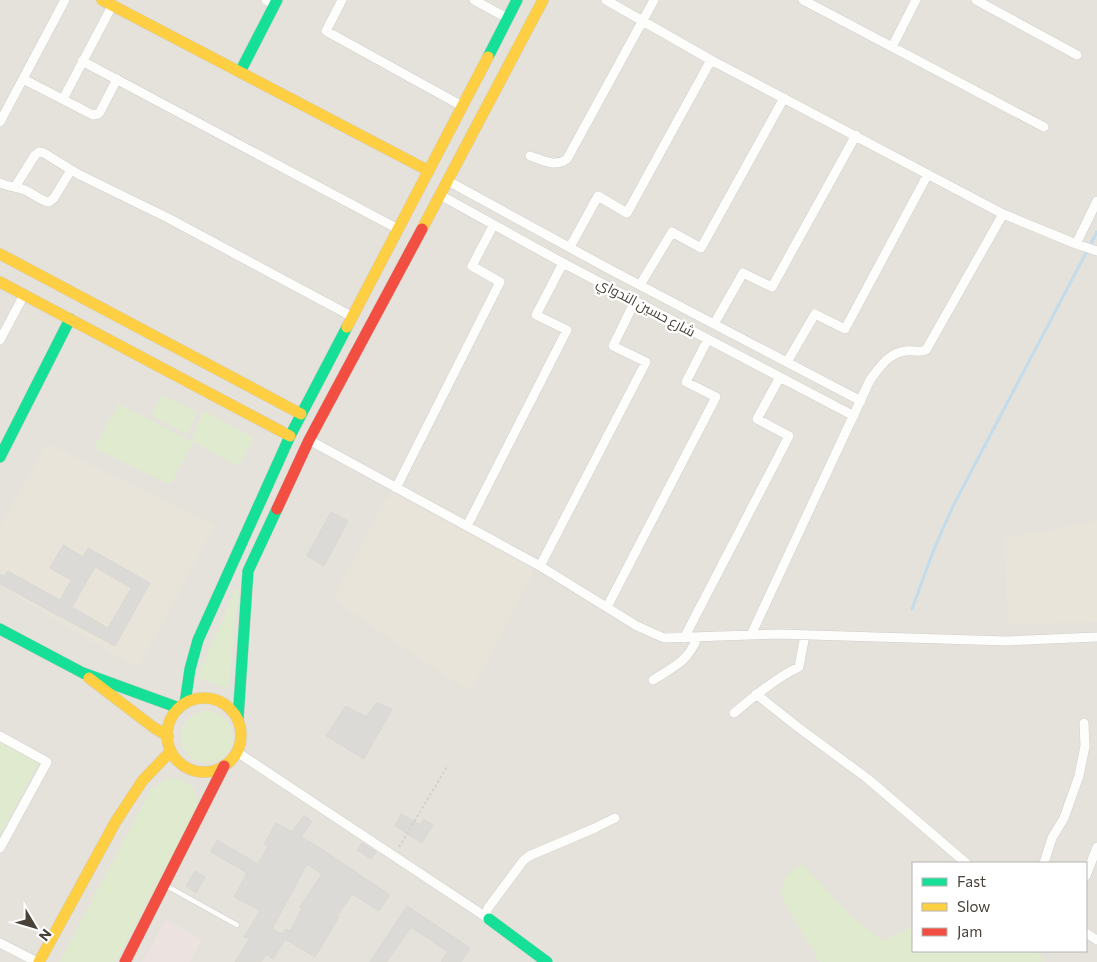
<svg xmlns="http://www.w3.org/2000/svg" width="1097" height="962" viewBox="0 0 1097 962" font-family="Commissioner,Cairo,sans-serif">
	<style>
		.residential { fill: #e5e2dc; fill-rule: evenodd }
		.education { fill: #e8e4d9 }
		.medical { fill: #ece2df }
		.green { fill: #e0eacf }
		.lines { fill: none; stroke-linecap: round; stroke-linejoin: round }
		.stream { stroke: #c2dcec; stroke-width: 3 }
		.building { fill: #dcdad6; stroke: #dad8d3; fill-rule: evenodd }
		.lane-casing { stroke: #d0cfcb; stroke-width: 5.5 }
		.street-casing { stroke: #d0cfcb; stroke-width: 10 }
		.fast-casing { stroke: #d0cec5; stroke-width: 12 }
		.slow-casing { stroke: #d0cec5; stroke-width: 12 }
		.jam-casing { stroke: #d0cec5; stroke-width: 12 }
		.path { stroke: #d2d1cb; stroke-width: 2; stroke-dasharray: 2.5 2.5; stroke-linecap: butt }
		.lane { stroke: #fdfdfc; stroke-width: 4.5 }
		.street { stroke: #fdfdfc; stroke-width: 9 }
		.fast { stroke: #16e098; stroke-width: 11 }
		.slow { stroke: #ffcf43; stroke-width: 11 }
		.jam { stroke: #f24e42; stroke-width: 11 }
		.labels { text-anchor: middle; stroke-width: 4.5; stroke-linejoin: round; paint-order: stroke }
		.street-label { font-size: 14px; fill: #484239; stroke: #fff }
	</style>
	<rect width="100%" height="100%" fill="#f2f1ed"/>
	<!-- residential -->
	<path class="residential" d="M0 0H1097V962H0ZM913 863H1086V951H913Z"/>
	<!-- education -->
	<path class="education" d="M50 445 215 525 141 663 133 666 0 586V526L44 448Z
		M394 494 532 568V574L473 688H464L338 603 334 597 386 498Z
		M1097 521V622L1011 624 1008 622 1004 538Z"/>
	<!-- medical -->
	<path class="medical" d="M166 919 202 940 190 962H142Z"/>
	<!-- green -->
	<path class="green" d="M165 396 196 411C196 418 191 429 186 434L151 416 160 398Z
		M119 404 191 441 202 413 206 412 251 436 253 440 240 463 235 465 192 441V444L173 480 169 484 96 449V444Z
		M236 588 239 589 228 689 199 678 198 675Z
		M181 737a26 26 0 1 1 52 0a26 26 0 1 1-52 0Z
		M0 741 39 763 0 836Z
		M168 778C187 778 201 789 197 809L116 962H59L151 789Z
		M803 864 850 915 883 941 913 926V951H1038L1044 962H819L780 894 786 875Z"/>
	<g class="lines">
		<!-- stream -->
		<path class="stream" d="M912 609 934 549 953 506 1097 232"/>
	</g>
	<!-- building -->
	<path class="building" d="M331 512 348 521 324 566 307 556Z
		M63 545 83 557 88 548 150 583 115 646 0 584V574L4 576 8 571 60 600 71 580 50 568ZM95 567 131 588 108 628 72 607Z
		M377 703 392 709 364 759 326 736 346 706 366 717Z
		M401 814 420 825 424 819 433 825 422 843 395 826Z
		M304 815 312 822 301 837 317 846 390 895 379 911 352 894 337 916 339 917 315 957 285 939 273 959 266 954 261 962H235L250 938 244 937 260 911 234 897 247 873 211 852 217 840 258 864 268 846 264 844 276 823 292 832ZM307 864 322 874 300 907 302 908 290 931 286 929 282 934 272 929Z
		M362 843 376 852 371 859 357 850Z
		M195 871 205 877 196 893 186 886Z
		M407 906 470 948 461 962H441L448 952 411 927 387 962H370Z"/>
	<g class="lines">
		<defs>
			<path id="lane" d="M165 885 237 925"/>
			<path id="street" d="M266 0 275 5
				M342 0 326 31 462 106
				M474 0 507 18
				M606 0 711 60 1003 214 1076 244 1097 251
				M803 0 1044 127
				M976 0 1077 55
				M892 47 916 0
				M82 61 398 229
				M23 79 93 115 98 114 100 112 117 79
				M63 99 112 6
				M0 122 65 0
				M530 156C543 160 555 168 567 159L654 0
				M448 181 607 268 861 401
				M0 183C9 187 19 187 27 191 35 195 41 201 49 202L54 198 71 170
				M15 187 35 155 39 152 44 153 78 174 168 218 351 316
				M440 195 563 263 854 416
				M1076 244 1097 201
				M570 247 598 196 627 213 711 60
				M640 285 672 232 701 248 784 98
				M714 324 743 273 772 287 856 135
				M0 340 24 295
				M787 362 815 314 845 329 928 174
				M309 440 540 566 637 626 664 638 779 634 1007 641 1097 637
				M396 488 500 282 472 266 493 226
				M467 526 567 330 536 315 563 263
				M540 566 646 362 613 346 635 301
				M607 607 716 397 686 382 708 339
				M751 635 870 380C880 367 888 353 906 351 913 350 920 353 926 350L1003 214
				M684 638 789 436 757 419 780 377
				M653 680C673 667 688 662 697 638
				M756 694 799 728 868 779 966 863
				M734 713C755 696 774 679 799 667L805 635
				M0 736 47 762 0 848
				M237 752 489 919
				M1044 863 1052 838 1064 818 1079 776 1085 746 1084 723
				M1086 876 1097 847
				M485 916 488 908 523 861 529 856 595 828 615 818
				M1086 933 1097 940
				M0 943 37 962"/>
			<path id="fast" d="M488 57 517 0
				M240 72 277 0
				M0 457 70 319
				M0 629 83 673 179 708
				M185 703 190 669 198 640 290 436 347 327
				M238 719 248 571 277 509
				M489 919 547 962"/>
			<path id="slow" d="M102 0 429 171
				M422 229 543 0
				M0 254 301 414
				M0 282 290 436
				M347 327 488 57
				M89 678 153 727 168 736
				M167 735a37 37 0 1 1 74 0a37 37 0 1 1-74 0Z
				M39 962 116 821 143 780 171 751"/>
			<path id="jam" d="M277 509 309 440 422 229
				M125 962 224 766"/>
		</defs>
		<!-- lane casing -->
		<use href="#lane" class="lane-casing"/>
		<!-- street casing -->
		<use href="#street" class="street-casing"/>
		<!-- fast casing -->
		<use href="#fast" class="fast-casing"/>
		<!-- slow casing -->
		<use href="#slow" class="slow-casing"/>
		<!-- jam casing -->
		<use href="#jam" class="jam-casing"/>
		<!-- path -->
		<path class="path" d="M399 847 448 765"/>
		<!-- lane -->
		<use href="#lane" class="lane"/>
		<!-- street -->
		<use href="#street" class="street"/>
		<!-- fast -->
		<use href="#fast" class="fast"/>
		<!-- slow -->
		<use href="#slow" class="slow"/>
		<!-- jam -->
		<use href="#jam" class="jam"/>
	</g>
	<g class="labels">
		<!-- street labels -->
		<g class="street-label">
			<text transform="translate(646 307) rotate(28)" y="5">شارع حسين الندواي</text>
		</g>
	</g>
	<!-- legend -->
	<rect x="912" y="862" width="175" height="90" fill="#ffffff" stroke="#b6b3b0"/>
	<rect x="922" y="878" width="25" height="8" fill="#16e098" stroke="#b6b3b0"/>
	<text x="957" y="887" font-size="15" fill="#484239">Fast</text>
	<rect x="922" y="903" width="25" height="8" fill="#ffcf43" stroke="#b6b3b0"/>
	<text x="957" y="912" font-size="15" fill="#484239">Slow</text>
	<rect x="922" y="928" width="25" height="8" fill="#f24e42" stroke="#b6b3b0"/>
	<text x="957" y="937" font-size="15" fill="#484239">Jam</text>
	<!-- north arrow -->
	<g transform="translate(35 927) rotate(128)" stroke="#ffffff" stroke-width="4" paint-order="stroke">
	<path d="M0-4L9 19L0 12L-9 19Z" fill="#484239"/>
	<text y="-8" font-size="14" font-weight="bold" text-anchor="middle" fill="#484239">N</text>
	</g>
</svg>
